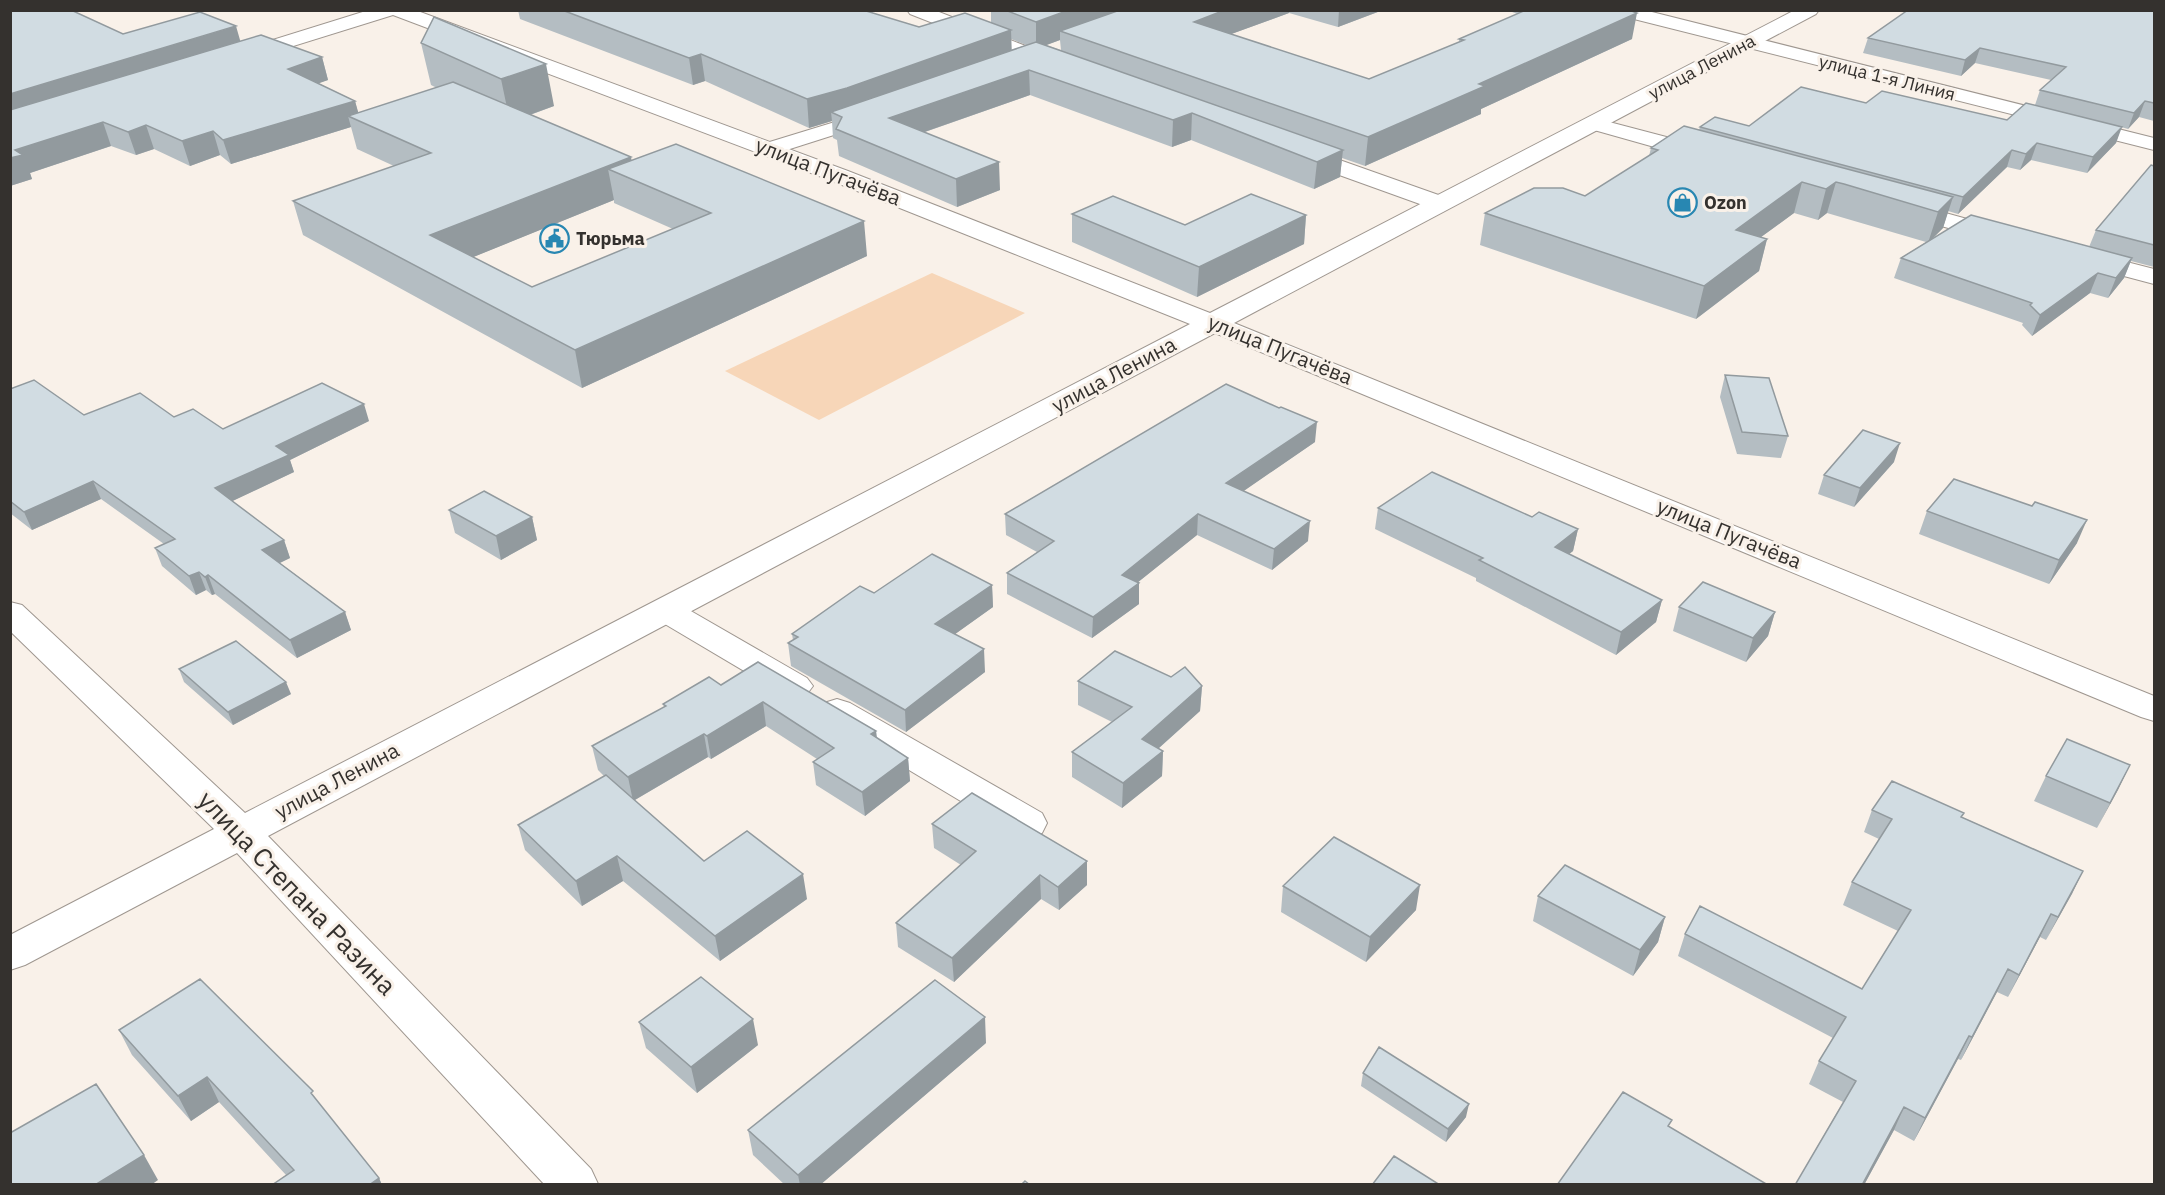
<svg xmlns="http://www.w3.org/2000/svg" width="2165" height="1195" viewBox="0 0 2165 1195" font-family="'IBM Plex Sans',sans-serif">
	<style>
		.green { fill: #f7d6b8 }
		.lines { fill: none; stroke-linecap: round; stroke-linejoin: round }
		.street-casing { stroke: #9f9790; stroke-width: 2 }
		.secondary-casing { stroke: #9f9790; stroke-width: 2 }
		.street { fill: #fff; fill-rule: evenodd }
		.secondary { fill: #fff; fill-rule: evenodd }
		.wall { fill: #b4bdc2; fill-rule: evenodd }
		.shaded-wall { fill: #929a9e }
		.building { fill: #d1dce2; stroke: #929a9e; stroke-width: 1.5 }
		.labels { text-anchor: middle; stroke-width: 6; stroke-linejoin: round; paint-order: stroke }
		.far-street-label { font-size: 18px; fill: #34312e; stroke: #f9f1e9 }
		.far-poi-label { font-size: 18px; font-weight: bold; fill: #34312e; stroke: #f9f1e9; text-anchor: start }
		.street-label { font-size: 21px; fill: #34312e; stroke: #f9f1e9 }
		.near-street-label { font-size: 26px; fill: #34312e; stroke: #f9f1e9 }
	</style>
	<rect width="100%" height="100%" fill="#f9f1e9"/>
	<!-- green -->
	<path class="green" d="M932 273 1025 313 819 420 725 371Z"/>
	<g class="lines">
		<defs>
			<path id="street" d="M907 10H934L1064 61 1067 65 1064 69H1050L910 14Z
				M1611 10H1644L2154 138V150L1614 14Z
				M874 110 881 112 884 116 881 120 771 155 763 154 760 149 763 144Z
				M1594 118 1712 149 1715 154 1712 159 1704 161 1587 128 1584 124 1587 120Z
				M1300 146 1447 198 1450 203 1447 208 1439 210 1431 208 1292 158 1289 153 1292 148Z
				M1902 201 2007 230 2011 235 2007 240 1999 242 1894 213 1890 208 1894 203Z
				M2084 251 2154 269V284L2075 263 2072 258 2075 253Z
				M665 600 677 603 807 678 813 686 807 694 795 697 783 694 653 617 648 610 653 603Z
				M837 699 850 703 1042 813 1047 823 1042 833 1028 837 1014 833 824 719 819 711 824 703Z"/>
			<path id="secondary" d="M369 10H415L848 171 1210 313 1795 10H1819L1816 14 1234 323 2154 696V721L2141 717 1215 333 268 836 591 1169 598 1184H544L237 853 25 965 10 970V935L214 829 10 631V602L22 605 245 813 1190 324 832 181 393 15 248 60H234L231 56 234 52Z"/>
		</defs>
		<!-- street casing -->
		<use href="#street" class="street-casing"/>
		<!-- secondary casing -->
		<use href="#secondary" class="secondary-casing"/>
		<!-- street -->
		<use href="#street" class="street"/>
		<!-- secondary -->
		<use href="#secondary" class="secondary"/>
	</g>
	<!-- wall -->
	<path class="wall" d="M518 10H863L919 27 991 23V10H1383L1338 27 1289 13 1231 34 1369 79 1459 42V39L1518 14 1506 10H1629L1632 39 1481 109V114L1365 166 1342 158 1340 177 1314 189 1191 140 1172 147 1030 95 925 132 1000 190 957 207 839 156 837 140 833 138 832 121 809 128 705 81 693 85 520 19ZM1011 39 1026 45 1011 50ZM1060 40 1061 50 1046 45Z
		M2154 10V121L2139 117 2128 129 2121 127 2116 143 2087 173 2031 160 2020 170 2007 167 1958 214 1948 211 1943 228 1932 239 2089 247 2096 230 2154 166V267L2131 261 2124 278 2108 298 2090 293 2032 336 2022 325 2023 323 1894 278 1901 258 1926 242 1827 213 1818 220 1794 213 1761 237 1767 239 1759 271 1696 319 1480 245 1485 213 1585 196 1649 156 1651 148 1699 130 1700 127 1749 126 1866 103 2007 120 2035 105 2040 90 2051 80 1975 63 1961 76 1863 53 1868 38Z
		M434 17 554 106 530 115 632 161 867 256 582 388 303 235 293 201 394 166 357 149 351 127 231 164 220 155 190 166 154 149 136 155 111 146 30 173 32 179 10 186 123 34 241 41 322 57 328 80 318 83 355 101 358 113 437 88 431 85 421 43ZM614 200V203L673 229 532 287 473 257Z
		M1072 214 1185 225 1306 215 1304 244 1197 297 1072 242Z
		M1725 375 1788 436 1781 458 1737 454 1720 397Z
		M10 389 84 415 174 417 223 429 369 421 290 460 294 472 232 501 284 540 290 558 280 563 345 612 351 630 297 658 215 594 212 595 206 590 196 595 162 566 155 548 164 544 101 499 32 530 10 513Z
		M1315 442 1243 491 1308 541 1272 570 1197 535 1138 582 1139 604 1092 638 1007 594V573L1037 552 1006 535 1005 514Z
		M1894 462 1854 507 1818 494 1824 475Z
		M2032 506 2077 543 2049 584 1919 534 1927 511Z
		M1378 508 1532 517 1578 529 1573 551 1569 554 1662 600 1656 622 1616 655 1476 581V578L1375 529Z
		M449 510 532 517 537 540 501 560 455 533Z
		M992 585 993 607 955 634 985 672 906 732 791 666 788 643 793 640 792 634 874 593Z
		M1679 607 1775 612 1768 636 1746 662 1673 631Z
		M179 669 291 694 233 725 184 682Z
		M1171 677 1202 686 1200 711 1158 749 1163 751 1162 776 1122 808 1072 777V752L1112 722 1078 705V681Z
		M721 685 876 731 877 738 908 758 910 781 865 816 816 785 813 762 817 759 766 726 711 759 708 757 635 800 704 861 807 899 720 961 623 881 582 906 525 850 518 825 604 776 598 770 592 746 664 707 663 704Z
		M2130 765 2097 828 2034 801 2046 776Z
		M1872 810 1964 813 1962 817 2083 871 2046 940 2040 937 2008 997 1997 992 1961 1060 1958 1059 1914 1141 1894 1130 1864 1185H1795L1843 1102 1809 1084 1819 1061 1833 1038 1678 956 1685 934 1862 989 1898 931 1843 905 1852 882 1879 839 1864 832Z
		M932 824 1087 885 1059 910 1041 899 954 982 898 947 896 923 961 865 934 848Z
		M1283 886 1416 910 1366 962 1281 912Z
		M1538 896 1665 917 1658 942 1633 976 1533 921Z
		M639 1022 758 1045 697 1093 646 1048Z
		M119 1030 317 1101 379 1178 382 1185H272L286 1175 219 1102 191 1121 132 1055Z
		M986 1043 820 1185H785L753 1155 748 1130Z
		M1363 1073 1466 1117 1446 1142 1361 1086Z"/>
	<!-- shaded-wall -->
	<path class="shaded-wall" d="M1069 10H1141L1060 31V40L1036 49V22Z
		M1225 10H1289V13L1193 48 1194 22Z
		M1339 10H1383L1338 27Z
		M1637 13 1632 39 1481 109V114L1365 166 1368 137 1479 84Z
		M236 26 242 47 10 119V94Z
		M1011 30 1012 57 842 117 831 112 832 121 809 128 807 99Z
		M1980 48 1975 63 1961 76 1965 60Z
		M701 54 705 81 693 85 689 58Z
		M322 57 328 80 295 92 288 69Z
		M546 64 554 106 510 122 501 79Z
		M1029 70 1030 95 890 144 889 118Z
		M355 101 361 122 348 116 351 127 231 164 223 140Z
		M2145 101 2139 117 2128 129 2134 113Z
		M1192 113 1191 140 1172 147 1173 120Z
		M103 122 111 146 30 173 32 179 10 186V158L15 150Z
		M146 125 154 149 136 155 128 132Z
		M2122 127 2116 143 2087 173 2093 157Z
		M213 131 220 155 190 166 182 141Z
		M2037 143 2031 160 2020 170 2026 154Z
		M1343 150 1340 177 1314 189 1317 162Z
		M2012 150 2007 167 1958 214 1963 197Z
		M631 157 635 181 608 169 614 200 439 271 430 235Z
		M999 162 1000 190 957 207 956 179Z
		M1802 182 1794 213 1728 261 1736 230Z
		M1836 182 1827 213 1818 220 1826 189Z
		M1953 197 1943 228 1928 243 1938 212Z
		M1306 215 1304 244 1197 297 1199 267Z
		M864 221 867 256 582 388 575 350Z
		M1767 239 1759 271 1696 319 1704 286Z
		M2132 258 2124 278 2108 298 2116 278Z
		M2098 273 2090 293 2032 336 2040 315Z
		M364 404 369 421 290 460 294 472 222 506 215 488 276 446Z
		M1317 422 1315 442 1225 504 1226 483Z
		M1900 443 1894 462 1854 507 1860 488Z
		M93 481 101 499 32 530 24 512Z
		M1198 514 1197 535 1122 595V575Z
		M532 517 537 540 501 560 496 536Z
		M2087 520 2077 543 2049 584 2059 560Z
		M1310 521 1308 541 1272 570 1274 549Z
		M1578 529 1573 551 1550 569 1555 547Z
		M284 540 290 558 269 568 262 550Z
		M199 572 206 590 196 595 189 576Z
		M208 575 215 594 212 595 205 577Z
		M1139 583V604L1092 638 1093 617Z
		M992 585 993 607 937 647 935 624Z
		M1662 600 1656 622 1616 655 1621 632Z
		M345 612 351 630 297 658 290 640Z
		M1775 612 1768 636 1746 662 1753 638Z
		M984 649 985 672 906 732 905 710Z
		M286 682 291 694 233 725 228 712Z
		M1202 686 1200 711 1141 764 1142 739Z
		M763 702 766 726 711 759 707 736Z
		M876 731 878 754 871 734Z
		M704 734 708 757 633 801 628 777Z
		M1163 751 1162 776 1122 808 1123 783Z
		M908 758 910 781 865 816 862 792Z
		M2130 765 2118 790 2097 828 2110 803Z
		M617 856 623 881 582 906 576 881Z
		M1087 861V885L1059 910 1058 887Z
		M2083 871 2072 894 2046 940 2058 917Z
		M803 874 807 899 720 961 715 936Z
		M1040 875 1041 899 954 982 952 958Z
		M1420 885 1416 910 1366 962 1370 937Z
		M2051 914 2040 937 2008 997 2019 975Z
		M1665 917 1658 942 1633 976 1640 950Z
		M2008 969 1997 992 1961 1060 1972 1037Z
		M985 1017 986 1043 820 1185H800L798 1175Z
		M753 1019 758 1045 697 1093 691 1067Z
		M1969 1036 1958 1059 1914 1141 1925 1118Z
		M207 1077 219 1102 191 1121 178 1096Z
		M1469 1104 1466 1117 1446 1142 1448 1129Z
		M1904 1107 1894 1130 1864 1185H1862Z
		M144 1155 158 1180 151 1185H95Z
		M379 1178 382 1185H369Z"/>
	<!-- building -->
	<path class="building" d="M10 10H71L123 34 200 12 236 26 10 94Z
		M562 10H863L919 27 965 13 1011 30 847 88 807 99 701 54 689 58Z
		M1005 10H1069L1036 22Z
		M1120 10H1225L1194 22 1369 79 1464 40 1459 39 1526 10H1629L1637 13 1479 84 1485 86 1368 137 1060 31Z
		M1908 10H2154V103L2145 101 2134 113 2040 90 2066 67 1980 48 1965 60 1868 38Z
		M434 17 546 64 501 79 421 43Z
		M261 35 322 57 288 69 355 101 223 140 213 131 182 141 146 125 128 132 103 122 15 150 23 155 10 158V110Z
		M1036 42 1343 150 1317 162 1192 113 1173 120 1029 70 889 118 999 162 956 179 836 129 842 117 831 112Z
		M453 82 631 157 430 235 532 287 711 213 608 169 676 144 864 221 575 350 293 201 431 153 348 116Z
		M1801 87 1866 103 1882 91 2007 120 2026 103 2122 127 2093 157 2037 143 2026 154 2012 150 1963 197 1700 127 1715 117 1749 126Z
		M1684 126 1953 197 1938 212 1844 184 1836 182 1826 189 1802 182 1736 230 1767 239 1704 286 1485 213 1534 188H1563L1585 196 1658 150 1651 148Z
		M2151 165 2154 166V245L2096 230Z
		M1251 194 1306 215 1199 267 1072 214 1113 196 1185 225Z
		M1971 215 2132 258 2116 278 2098 273 2040 315 2030 305 2032 303 1901 258Z
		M1725 375 1769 378 1788 436 1742 432Z
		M34 380 84 415 140 393 174 417 193 409 223 429 322 383 364 404 276 446 289 455 215 488 284 540 262 550 345 612 290 640 208 575 205 577 199 572 189 576 155 548 175 539 93 481 24 512 10 501V389Z
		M1226 384 1279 408 1281 407 1317 422 1226 483 1310 521 1274 549 1198 514 1122 575 1139 583 1093 617 1007 573 1054 541 1005 514Z
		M1863 430 1900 443 1860 488 1824 475Z
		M1432 472 1532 517 1539 512 1578 529 1555 547 1662 600 1621 632 1479 560 1483 558 1378 508Z
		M1954 479 2032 506 2035 502 2087 520 2059 560 1927 511Z
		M484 491 532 517 496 536 449 510Z
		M932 554 992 585 935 624 984 649 905 710 788 643 798 637 792 634 860 586 874 593Z
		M1703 582 1775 612 1753 638 1679 607Z
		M236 641 286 682 228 712 179 669Z
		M1115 651 1171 677 1185 667 1202 686 1142 739 1163 751 1123 783 1072 752 1132 707 1078 681Z
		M758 662 876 731 871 734 908 758 862 792 813 762 834 748 763 702 707 736 704 734 628 777 592 746 666 706 663 704 709 677 721 685Z
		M2067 739 2130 765 2110 803 2046 776Z
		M606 775 704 861 747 831 803 874 715 936 617 856 576 881 518 825Z
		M1892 781 1964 813 1961 817 2083 871 2058 917 2051 914 2019 975 2008 969 1972 1037 1969 1036 1925 1118 1904 1107 1862 1185H1795L1856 1081 1819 1061 1846 1017 1685 934 1700 906 1862 989 1911 910 1852 882 1892 819 1872 810Z
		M972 793 1087 861 1058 887 1040 875 952 958 896 923 976 851 932 824Z
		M1334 837 1420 885 1370 937 1283 886Z
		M1565 865 1665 917 1640 950 1538 896Z
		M701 977 753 1019 691 1067 639 1022Z
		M200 979 313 1091 311 1093 379 1178 369 1185H272L294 1170 207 1077 178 1096 119 1030Z
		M935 980 985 1017 798 1175 748 1130Z
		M1379 1047 1469 1104 1448 1129 1363 1073Z
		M96 1084 144 1155 95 1185H10V1133Z
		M1623 1092 1672 1120 1668 1126 1768 1185H1557Z
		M1394 1156 1440 1185H1372Z
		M1025 1181 1030 1185H1021Z"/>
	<!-- icons -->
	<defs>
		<symbol id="shop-ring" viewBox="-11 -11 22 22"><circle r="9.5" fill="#f9f1e9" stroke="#2887b2" stroke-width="1.5"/><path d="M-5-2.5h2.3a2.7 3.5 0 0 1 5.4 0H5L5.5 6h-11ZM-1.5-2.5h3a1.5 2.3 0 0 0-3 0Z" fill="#2887b2"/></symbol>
		<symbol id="civic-ring" viewBox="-11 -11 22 22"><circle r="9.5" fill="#f9f1e9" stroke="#2887b2" stroke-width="1.5"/><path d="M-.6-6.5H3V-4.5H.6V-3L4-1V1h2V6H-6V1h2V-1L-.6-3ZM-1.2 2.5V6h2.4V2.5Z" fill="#2887b2"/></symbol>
	</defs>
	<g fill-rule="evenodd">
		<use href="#shop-ring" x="1666" y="186" width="33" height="33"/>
		<use href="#civic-ring" x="538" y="222" width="33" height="33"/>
	</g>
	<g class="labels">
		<!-- far-street labels -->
		<g class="far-street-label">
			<text transform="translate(1702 67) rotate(-28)" y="6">улица Ленина</text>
			<text transform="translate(1887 78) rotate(14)" y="6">улица 1-я Линия</text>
		</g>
		<!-- far-poi labels -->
		<g class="far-poi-label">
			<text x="1704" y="209">Ozon</text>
			<text x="576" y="245">Тюрьма</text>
		</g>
		<!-- street labels -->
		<g class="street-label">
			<text transform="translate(828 172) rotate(21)" y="7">улица Пугачёва</text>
			<text transform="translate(1280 350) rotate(22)" y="7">улица Пугачёва</text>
			<text transform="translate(1114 375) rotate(-28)" y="7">улица Ленина</text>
			<text transform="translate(1729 534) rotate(22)" y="7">улица Пугачёва</text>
			<text transform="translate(337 781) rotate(-28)" y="7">улица Ленина</text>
		</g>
		<!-- near-street labels -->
		<g class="near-street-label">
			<text transform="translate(297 893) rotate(46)" y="9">улица Степана Разина</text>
		</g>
	</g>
	<!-- border -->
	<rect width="2165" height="1195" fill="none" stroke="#34312e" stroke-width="24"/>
</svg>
